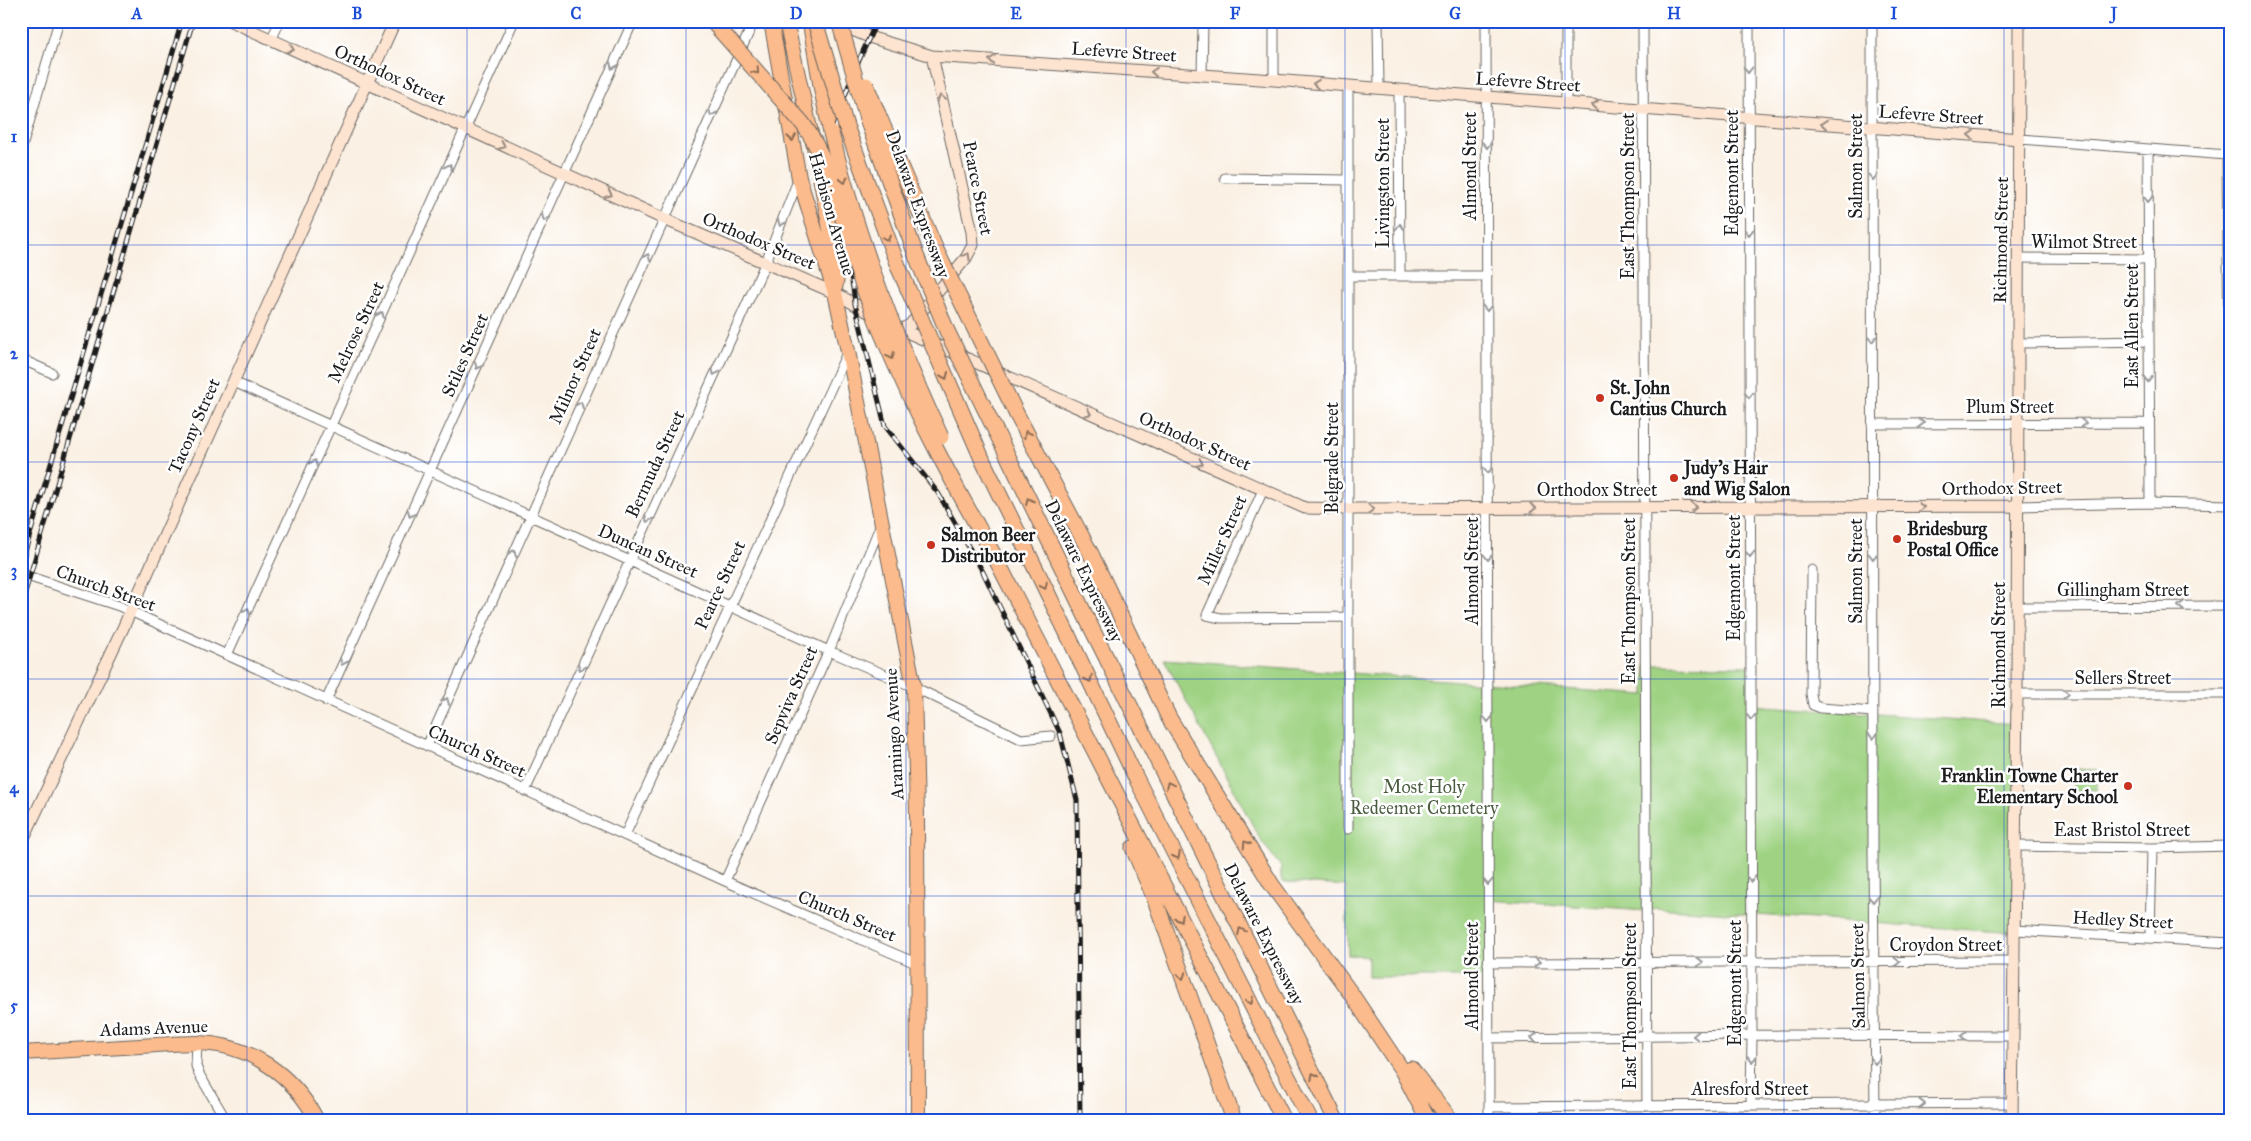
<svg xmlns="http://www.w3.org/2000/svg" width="2251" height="1141" viewBox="0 0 2251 1141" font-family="'IM FELL Great Primer',serif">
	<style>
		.green { fill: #9fd383; stroke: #5e7850 }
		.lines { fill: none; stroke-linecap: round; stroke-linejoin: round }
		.street-casing { stroke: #6a6662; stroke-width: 11 }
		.secondary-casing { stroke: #6a6662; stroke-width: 13 }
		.primary-casing { stroke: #6a6662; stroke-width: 16 }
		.highway-casing { stroke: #6a6662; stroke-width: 17 }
		.street { stroke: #fff; stroke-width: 9 }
		.secondary { stroke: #fde4d1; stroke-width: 11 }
		.primary { stroke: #fbbb8c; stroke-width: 14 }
		.highway { stroke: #fbbb8c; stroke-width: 15 }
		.rail-casing { stroke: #1c1c1c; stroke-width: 5 }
		.rail { stroke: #fff; stroke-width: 3; stroke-dasharray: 9; stroke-linecap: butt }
		.highway-bridge-casing { stroke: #6a6662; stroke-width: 17; stroke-linecap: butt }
		.highway-bridge { stroke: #fbbb8c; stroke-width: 15 }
		.oneway { stroke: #988a80 }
		.oneway2 { stroke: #999 }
		.oneway3 { stroke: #8c6c54 }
		.grid { fill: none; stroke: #1d4ed8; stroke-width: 1; stroke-opacity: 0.55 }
		.poi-dot { fill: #c8321e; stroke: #fff; stroke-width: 2 }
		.labels { text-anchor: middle; stroke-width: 5; stroke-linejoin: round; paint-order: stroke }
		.street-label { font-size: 18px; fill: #1c1c1c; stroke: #fff }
		.poi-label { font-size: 18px; font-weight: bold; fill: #1c1c1c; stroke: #fff; text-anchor: start }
		.park-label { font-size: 18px; fill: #4a5c40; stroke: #fff }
		.neatline { fill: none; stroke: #1d4ed8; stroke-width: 2 }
		.grid-label { font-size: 16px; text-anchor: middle; font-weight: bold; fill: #1d4ed8 }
	</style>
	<rect width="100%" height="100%" fill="#fff"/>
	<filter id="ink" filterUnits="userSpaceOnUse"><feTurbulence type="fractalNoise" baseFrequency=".02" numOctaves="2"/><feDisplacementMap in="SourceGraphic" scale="10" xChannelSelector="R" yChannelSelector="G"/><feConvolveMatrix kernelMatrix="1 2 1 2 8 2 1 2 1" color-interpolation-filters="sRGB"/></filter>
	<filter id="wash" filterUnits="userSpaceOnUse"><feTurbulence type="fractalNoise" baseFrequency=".0096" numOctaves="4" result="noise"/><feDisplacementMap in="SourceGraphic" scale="20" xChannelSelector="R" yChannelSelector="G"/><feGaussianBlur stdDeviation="1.12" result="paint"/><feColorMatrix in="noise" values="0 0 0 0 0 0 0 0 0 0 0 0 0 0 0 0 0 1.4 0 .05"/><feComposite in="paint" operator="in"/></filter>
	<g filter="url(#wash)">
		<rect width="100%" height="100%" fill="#faf0e3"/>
		<!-- green -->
		<path class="green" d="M1164 659 1645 695 1646 665 1751 666V705L2017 724 2015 933 1656 908 1646 911 1489 900V977H1368V956L1348 955 1346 886 1283 882 1281 878V867L1260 839Z
			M2074 769 2097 770V790H2074Z"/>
	</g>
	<g filter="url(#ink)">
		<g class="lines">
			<defs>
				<path id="street" d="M1378 21 1379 88
					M1486 21 1489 1120
					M1566 21V102
					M1643 21 1647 1120
					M1749 21 1752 1035 1751 1105
					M1872 21 1873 848 1875 1120
					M271 40 280 21
					M1202 76 1203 21
					M1274 80V21
					M1348 87V829
					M1399 91 1400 276
					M2020 139 2227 155 2230 450
					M21 150 59 21
					M2148 150 2150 503
					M1225 178 1347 180
					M2019 258 2148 259
					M1349 276H1487
					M2018 343 2148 341
					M21 359 52 373
					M234 382 829 651 914 687 1021 739 1051 736
					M1872 424 2149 423
					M1263 490 1207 615 1221 618 1348 617
					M2018 506 2150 503 2230 505
					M1812 570 1811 694 1813 705 1821 708 1873 712
					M21 574 119 606 725 881 918 964
					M2017 607 2230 606
					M227 655 514 21
					M2017 694H2230
					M326 701 633 21
					M427 746 754 21
					M525 791 765 264 799 178
					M625 835 848 351
					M2015 846 2152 848 2230 846
					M725 881 829 651 881 524
					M2015 930 2230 943
					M2150 938 2152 848
					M1488 963 2015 961
					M1489 1038 1752 1035 2012 1036
					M197 1043 196 1066 199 1074 226 1120
					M1489 1107 2012 1103"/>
				<path id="secondary" d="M231 21 664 219 835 293 877 317
					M831 21 869 37 932 56 1274 80 2020 139
					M891 325 1305 508 1348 509 2018 506
					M900 330 910 325 966 258 973 245 972 232 932 56
					M21 844 123 628 395 21
					M2012 1120 2017 694 2019 21"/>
				<path id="primary" d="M771 21 799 178 835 293 848 351 914 687 917 815 918 1120
					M786 21 815 151 838 271 835 289
					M21 1053C61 1051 100 1048 140 1046 159 1045 178 1043 197 1043 250 1044 293 1075 317 1120"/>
				<path id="highway" d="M810 21 822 91 831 133
					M878 114 936 250
					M867 119 917 258
					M846 126 898 266
					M1091 554 1169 718 1272 885 1352 995 1402 1070 1428 1120
					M996 559 1284 1120
					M1089 623 1336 1120
					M1068 635 1135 776 1310 1120
					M1133 848 1154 897 1234 1120
					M1411 1069 1451 1120
					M916 1120 917 1116"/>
			</defs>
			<!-- street casing -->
			<use href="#street" class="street-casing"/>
			<!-- secondary casing -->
			<use href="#secondary" class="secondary-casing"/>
			<!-- primary casing -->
			<use href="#primary" class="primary-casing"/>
			<!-- highway casing -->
			<use href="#highway" class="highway-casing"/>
			<!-- street -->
			<use href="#street" class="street"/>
			<!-- secondary -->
			<use href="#secondary" class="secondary"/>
			<!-- primary -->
			<use href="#primary" class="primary"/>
			<!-- highway -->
			<use href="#highway" class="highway"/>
			<defs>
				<path id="rail" d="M877 21C852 74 824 132 833 192 838 230 852 266 855 304L885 426 938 493 983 572 1060 733 1077 800 1080 1120
					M21 565 182 21
					M21 606 193 21"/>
			</defs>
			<!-- rail casing -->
			<use href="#rail" class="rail-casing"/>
			<!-- rail -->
			<use href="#rail" class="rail"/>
			<defs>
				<path id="highway-bridge" d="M712 21 803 124C838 173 844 237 866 294 901 386 947 473 996 559
					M815 21 846 126
					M839 21 867 119
					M866 85 878 114
					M831 133C857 238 895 338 941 437
					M936 250 1017 415 1091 554
					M917 258 947 331 1089 623
					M898 266 983 461 1068 635"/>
			</defs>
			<!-- highway-bridge casing -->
			<use href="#highway-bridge" class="highway-bridge-casing"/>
			<!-- highway-bridge -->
			<use href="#highway-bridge" class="highway-bridge"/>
		</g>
		<!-- one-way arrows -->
		<defs><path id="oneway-chevron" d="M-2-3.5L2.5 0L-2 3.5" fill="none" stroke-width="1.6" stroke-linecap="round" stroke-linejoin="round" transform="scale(1.25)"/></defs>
		<g class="oneway">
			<use href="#oneway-chevron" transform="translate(291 49) rotate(25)"/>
			<use href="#oneway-chevron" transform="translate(992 60) rotate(-176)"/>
			<use href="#oneway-chevron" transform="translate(1154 72) rotate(-175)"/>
			<use href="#oneway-chevron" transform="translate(1316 84) rotate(-174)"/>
			<use href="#oneway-chevron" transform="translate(941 98) rotate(-103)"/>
			<use href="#oneway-chevron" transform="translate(1595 105) rotate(-175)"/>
			<use href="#oneway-chevron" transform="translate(1824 124) rotate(-175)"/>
			<use href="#oneway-chevron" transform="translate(1971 135) rotate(-176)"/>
			<use href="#oneway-chevron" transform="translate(502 146) rotate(24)"/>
			<use href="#oneway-chevron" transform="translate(609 194) rotate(25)"/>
			<use href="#oneway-chevron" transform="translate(967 256) rotate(-60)"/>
			<use href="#oneway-chevron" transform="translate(1088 413) rotate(24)"/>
			<use href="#oneway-chevron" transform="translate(1200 463) rotate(24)"/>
			<use href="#oneway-chevron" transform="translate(1694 507) rotate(-1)"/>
			<use href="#oneway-chevron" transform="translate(1921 507) rotate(-1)"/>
			<use href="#oneway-chevron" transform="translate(1533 508)"/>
			<use href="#oneway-chevron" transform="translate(1371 509) rotate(-1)"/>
		</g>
		<g class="oneway2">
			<use href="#oneway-chevron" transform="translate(613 66) rotate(114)"/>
			<use href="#oneway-chevron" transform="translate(1748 70) rotate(90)"/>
			<use href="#oneway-chevron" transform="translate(712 113) rotate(114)"/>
			<use href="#oneway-chevron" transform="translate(1487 145) rotate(90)"/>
			<use href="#oneway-chevron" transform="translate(449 167) rotate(-65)"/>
			<use href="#oneway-chevron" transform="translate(1873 177) rotate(90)"/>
			<use href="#oneway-chevron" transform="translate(2148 199) rotate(90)"/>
			<use href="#oneway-chevron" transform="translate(545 218) rotate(114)"/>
			<use href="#oneway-chevron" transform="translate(781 223) rotate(112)"/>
			<use href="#oneway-chevron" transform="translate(1400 227) rotate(-90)"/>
			<use href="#oneway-chevron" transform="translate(1749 232) rotate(90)"/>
			<use href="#oneway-chevron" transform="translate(647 257) rotate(-66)"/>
			<use href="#oneway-chevron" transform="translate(1487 308) rotate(90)"/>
			<use href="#oneway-chevron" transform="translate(381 315) rotate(-65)"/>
			<use href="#oneway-chevron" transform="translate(1872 339) rotate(90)"/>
			<use href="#oneway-chevron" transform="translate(478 366) rotate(114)"/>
			<use href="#oneway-chevron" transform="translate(715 372) rotate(115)"/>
			<use href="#oneway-chevron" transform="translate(2148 379) rotate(90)"/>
			<use href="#oneway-chevron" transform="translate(1749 395) rotate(90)"/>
			<use href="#oneway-chevron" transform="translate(580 405) rotate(-66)"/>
			<use href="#oneway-chevron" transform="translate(1921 423)"/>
			<use href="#oneway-chevron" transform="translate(2083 423)"/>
			<use href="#oneway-chevron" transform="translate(314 463) rotate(-66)"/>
			<use href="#oneway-chevron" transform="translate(1488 470) rotate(90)"/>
			<use href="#oneway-chevron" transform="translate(411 514) rotate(114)"/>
			<use href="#oneway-chevron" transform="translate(648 519) rotate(115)"/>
			<use href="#oneway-chevron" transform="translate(513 553) rotate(-66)"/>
			<use href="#oneway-chevron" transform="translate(1750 554) rotate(90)"/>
			<use href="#oneway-chevron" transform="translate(1873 556) rotate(90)"/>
			<use href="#oneway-chevron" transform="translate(1488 557) rotate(90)"/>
			<use href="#oneway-chevron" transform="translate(2181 606) rotate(180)"/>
			<use href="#oneway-chevron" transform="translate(247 611) rotate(-66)"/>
			<use href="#oneway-chevron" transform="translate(343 662) rotate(114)"/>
			<use href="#oneway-chevron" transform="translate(581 667) rotate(114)"/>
			<use href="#oneway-chevron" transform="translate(2066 694)"/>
			<use href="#oneway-chevron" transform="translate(446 701) rotate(-66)"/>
			<use href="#oneway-chevron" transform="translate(1751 717) rotate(90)"/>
			<use href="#oneway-chevron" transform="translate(1488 719) rotate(90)"/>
			<use href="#oneway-chevron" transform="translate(1873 736) rotate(90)"/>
			<use href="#oneway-chevron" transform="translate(1751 879) rotate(89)"/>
			<use href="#oneway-chevron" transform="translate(1488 882) rotate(90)"/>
			<use href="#oneway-chevron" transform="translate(1873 899) rotate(89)"/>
			<use href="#oneway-chevron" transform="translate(1537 962) rotate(-1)"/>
			<use href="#oneway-chevron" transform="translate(1700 962)"/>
			<use href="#oneway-chevron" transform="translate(1897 962)"/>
			<use href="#oneway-chevron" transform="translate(1696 1036) rotate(179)"/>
			<use href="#oneway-chevron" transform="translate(1964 1036) rotate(-180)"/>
			<use href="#oneway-chevron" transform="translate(1534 1038) rotate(179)"/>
			<use href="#oneway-chevron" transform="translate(1752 1059) rotate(91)"/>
			<use href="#oneway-chevron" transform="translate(1875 1061) rotate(90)"/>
			<use href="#oneway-chevron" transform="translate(1922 1104) rotate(-1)"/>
		</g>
		<g class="oneway3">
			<use href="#oneway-chevron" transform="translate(756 71) rotate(49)"/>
			<use href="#oneway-chevron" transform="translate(792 138) rotate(80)"/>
			<use href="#oneway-chevron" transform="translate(844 180) rotate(75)"/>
			<use href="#oneway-chevron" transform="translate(887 238) rotate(69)"/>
			<use href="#oneway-chevron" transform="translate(891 356) rotate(65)"/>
			<use href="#oneway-chevron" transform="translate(945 376) rotate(67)"/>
			<use href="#oneway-chevron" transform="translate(1027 434) rotate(-118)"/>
			<use href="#oneway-chevron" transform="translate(1029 501) rotate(-116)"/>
			<use href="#oneway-chevron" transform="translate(1044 586) rotate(64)"/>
			<use href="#oneway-chevron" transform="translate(1089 679) rotate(64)"/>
			<use href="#oneway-chevron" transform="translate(1169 785) rotate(-116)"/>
			<use href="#oneway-chevron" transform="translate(1246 844) rotate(-123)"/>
			<use href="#oneway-chevron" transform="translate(1177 856) rotate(63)"/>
			<use href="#oneway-chevron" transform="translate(1180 919) rotate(63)"/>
			<use href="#oneway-chevron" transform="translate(1241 931) rotate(-116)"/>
			<use href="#oneway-chevron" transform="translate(1182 976) rotate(71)"/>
			<use href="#oneway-chevron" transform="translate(1250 1001) rotate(63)"/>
			<use href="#oneway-chevron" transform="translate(1314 1076) rotate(-117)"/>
		</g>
	</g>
	<!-- grid -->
	<path class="grid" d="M247 21V1120M467 21V1120M686 21V1120M906 21V1120M1126 21V1120M1345 21V1120M1565 21V1120M1784 21V1120M2004 21V1120M21 245H2230M21 462H2230M21 679H2230M21 896H2230"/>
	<!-- markers -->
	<g class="poi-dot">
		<circle cx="1600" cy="398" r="5"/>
		<circle cx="1674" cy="478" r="5"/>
		<circle cx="1897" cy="539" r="5"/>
		<circle cx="931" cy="545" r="5"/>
		<circle cx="2128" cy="786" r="5"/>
	</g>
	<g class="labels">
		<!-- street labels -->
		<g class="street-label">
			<text transform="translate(1124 52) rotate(4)" y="6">Lefevre Street</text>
			<text transform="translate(390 75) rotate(25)" y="6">Orthodox Street</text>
			<text transform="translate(1528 82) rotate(4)" y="6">Lefevre Street</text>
			<text transform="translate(1931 115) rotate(4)" y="6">Lefevre Street</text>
			<text transform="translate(1470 166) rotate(-90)" y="6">Almond Street</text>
			<text transform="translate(1856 166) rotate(-90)" y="6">Salmon Street</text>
			<text transform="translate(1732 173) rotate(-90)" y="6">Edgemont Street</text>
			<text transform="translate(1383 183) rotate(-90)" y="6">Livingston Street</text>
			<text transform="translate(978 188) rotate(79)" y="6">Pearce Street</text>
			<text transform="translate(1628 196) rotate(-90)" y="6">East Thompson Street</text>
			<text transform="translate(918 204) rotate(70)" y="6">Delaware Expressway</text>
			<text transform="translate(832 214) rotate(74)" y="6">Harbison Avenue</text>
			<text transform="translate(2001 240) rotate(-89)" y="6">Richmond Street</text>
			<text transform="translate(759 241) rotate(23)" y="6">Orthodox Street</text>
			<text x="2084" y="248">Wilmot Street</text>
			<text transform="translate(2132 326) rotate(-90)" y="6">East Allen Street</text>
			<text transform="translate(356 332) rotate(-65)" y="6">Melrose Street</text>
			<text transform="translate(465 355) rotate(-66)" y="6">Stiles Street</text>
			<text transform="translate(575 376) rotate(-66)" y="6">Milnor Street</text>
			<text x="2010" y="413">Plum Street</text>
			<text transform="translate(194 426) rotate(-66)" y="6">Tacony Street</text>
			<text transform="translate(1195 441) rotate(24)" y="6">Orthodox Street</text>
			<text transform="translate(1332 458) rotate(-90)" y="6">Belgrade Street</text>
			<text transform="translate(655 464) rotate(-65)" y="6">Bermuda Street</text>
			<text transform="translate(2002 488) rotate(-1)" y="6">Orthodox Street</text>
			<text x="1597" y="496">Orthodox Street</text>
			<text transform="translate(1222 540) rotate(-66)" y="6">Miller Street</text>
			<text transform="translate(648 551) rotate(24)" y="6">Duncan Street</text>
			<text transform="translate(1084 571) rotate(64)" y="6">Delaware Expressway</text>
			<text transform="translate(1472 571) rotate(-90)" y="6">Almond Street</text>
			<text transform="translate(1856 571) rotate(-90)" y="6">Salmon Street</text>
			<text transform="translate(1734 578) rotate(-90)" y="6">Edgemont Street</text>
			<text transform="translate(720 585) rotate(-65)" y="6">Pearce Street</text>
			<text transform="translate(106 588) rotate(20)" y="6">Church Street</text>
			<text x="2123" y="596">Gillingham Street</text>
			<text transform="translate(1629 601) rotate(-90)" y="6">East Thompson Street</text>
			<text transform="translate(1999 645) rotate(-90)" y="6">Richmond Street</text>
			<text x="2123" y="684">Sellers Street</text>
			<text transform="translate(791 695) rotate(-66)" y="6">Sepviva Street</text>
			<text transform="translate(894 734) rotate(-93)" y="6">Aramingo Avenue</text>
			<text transform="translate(477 751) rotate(24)" y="6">Church Street</text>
			<text x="2122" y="836">East Bristol Street</text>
			<text transform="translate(847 916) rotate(23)" y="6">Church Street</text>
			<text transform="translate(2123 920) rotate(3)" y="6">Hedley Street</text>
			<text transform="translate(1264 934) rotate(63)" y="6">Delaware Expressway</text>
			<text x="1946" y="951">Croydon Street</text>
			<text transform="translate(1472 976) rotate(-90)" y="6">Almond Street</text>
			<text transform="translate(1858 976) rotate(-91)" y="6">Salmon Street</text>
			<text transform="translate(1735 983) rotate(-90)" y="6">Edgemont Street</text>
			<text transform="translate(1630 1006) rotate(-90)" y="6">East Thompson Street</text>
			<text transform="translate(154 1028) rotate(-2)" y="6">Adams Avenue</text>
			<text x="1750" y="1095">Alresford Street</text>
		</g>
		<!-- poi labels -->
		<g class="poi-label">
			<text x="1610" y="394">St. John<tspan x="1610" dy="21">Cantius Church</tspan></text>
			<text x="1684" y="474">Judy's Hair<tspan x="1684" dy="21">and Wig Salon</tspan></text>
			<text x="1907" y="535">Bridesburg<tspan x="1907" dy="21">Postal Office</tspan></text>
			<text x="941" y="541">Salmon Beer<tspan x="941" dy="21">Distributor</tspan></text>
			<text x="2118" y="782" text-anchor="end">Franklin Towne Charter<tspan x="2118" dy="21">Elementary School</tspan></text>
		</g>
		<!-- park labels -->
		<g class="park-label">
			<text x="1424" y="793">Most Holy<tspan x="1424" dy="21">Redeemer Cemetery</tspan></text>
		</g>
	</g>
	<!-- margin -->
	<rect width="2251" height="1141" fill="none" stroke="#fff" stroke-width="55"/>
	<rect x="28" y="28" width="2196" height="1086" class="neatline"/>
	<g class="grid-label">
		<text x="137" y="19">A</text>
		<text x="357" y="19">B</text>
		<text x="576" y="19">C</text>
		<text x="796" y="19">D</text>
		<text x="1016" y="19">E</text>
		<text x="1235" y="19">F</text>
		<text x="1455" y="19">G</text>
		<text x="1674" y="19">H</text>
		<text x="1894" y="19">I</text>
		<text x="2114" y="19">J</text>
		<text x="14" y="142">1</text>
		<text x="14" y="359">2</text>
		<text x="14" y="576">3</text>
		<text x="14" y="793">4</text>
		<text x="14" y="1011">5</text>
	</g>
</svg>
